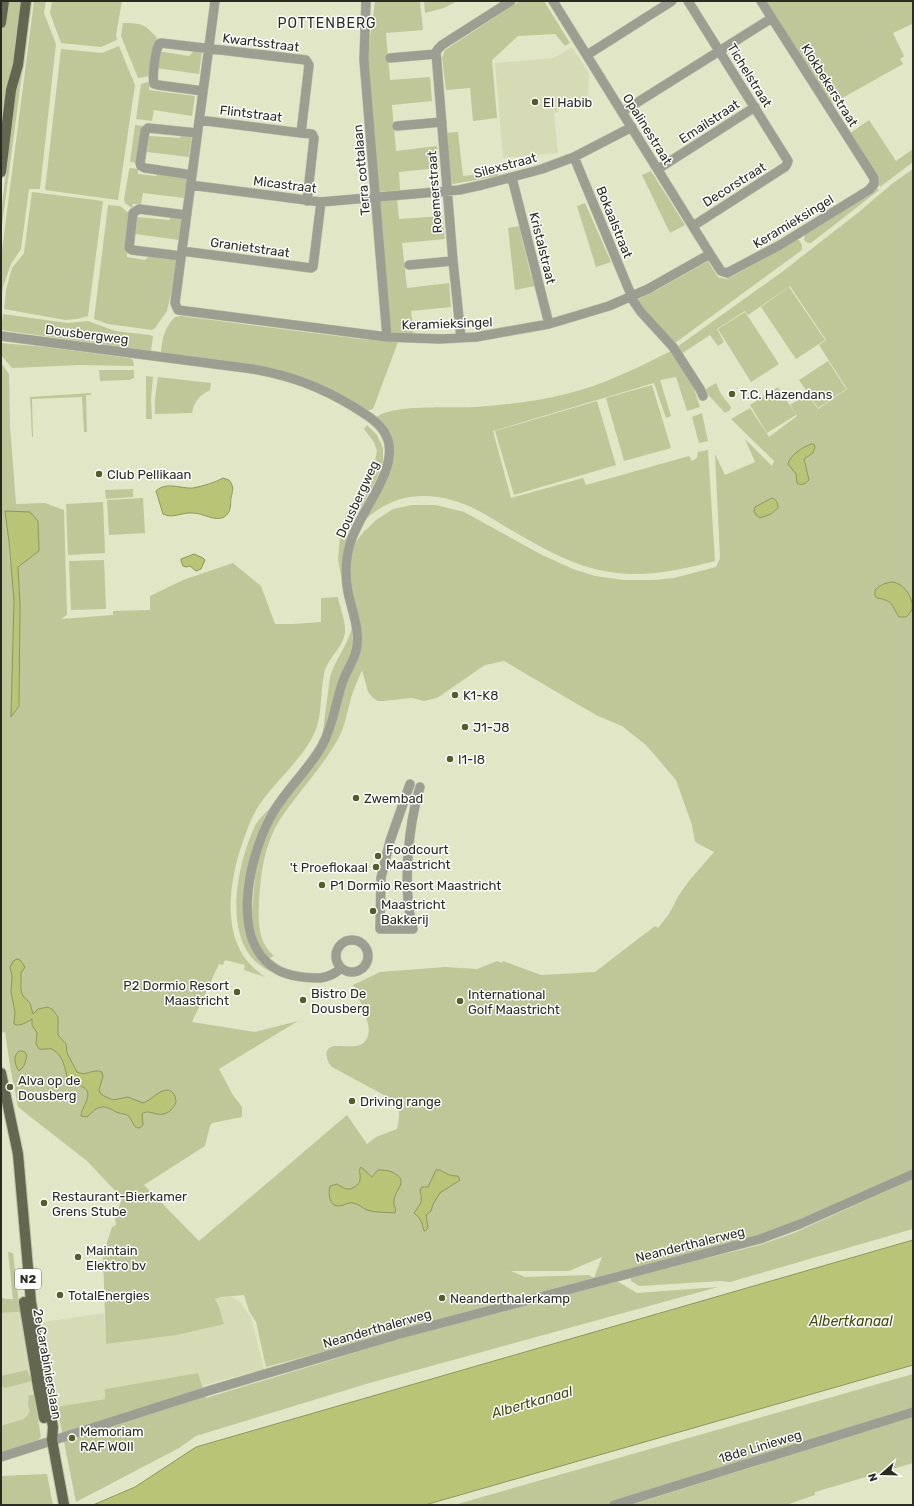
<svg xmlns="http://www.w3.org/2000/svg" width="914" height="1506" viewBox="0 0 914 1506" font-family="Rubik,sans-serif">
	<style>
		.built { fill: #d6dbb6 }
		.green { fill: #bfc698; fill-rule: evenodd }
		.water { fill: #bac476; stroke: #8f965c }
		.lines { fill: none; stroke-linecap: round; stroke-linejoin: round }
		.minor-casing { stroke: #bdc1a6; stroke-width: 10 }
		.major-casing { stroke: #bdc1a6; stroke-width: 12 }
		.minor { stroke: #9c9e92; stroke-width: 9 }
		.major { stroke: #636750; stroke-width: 10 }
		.poi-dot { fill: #565c2a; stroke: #fff; stroke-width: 1.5 }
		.labels { text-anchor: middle; stroke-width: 3; stroke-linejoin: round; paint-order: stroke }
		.shield { fill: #fff; stroke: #6b6b64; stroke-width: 1 }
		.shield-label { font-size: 12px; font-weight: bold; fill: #2b2c21 }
		.street-label { font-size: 13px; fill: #2b2c21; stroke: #fff }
		.poi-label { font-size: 13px; fill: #2b2c21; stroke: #fff; text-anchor: start }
		.neighbourhood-label { font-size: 14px; letter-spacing: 1px; fill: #2b2c21; stroke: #fff }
		.water-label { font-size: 14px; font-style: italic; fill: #444a0e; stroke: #fff }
	</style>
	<rect width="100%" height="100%" fill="#e1e6c7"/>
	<!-- built -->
	<path class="built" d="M572 47 589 73 588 101 557 104 558 112 554 113 558 153 503 158 495 63 554 58Z
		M230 1296 238 1300 251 1317 264 1369 201 1386 198 1373 105 1389 106 1399 57 1407 43 1322 104 1313 106 1344 224 1323 220 1309 215 1299Z
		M20 1312 39 1440 1 1452V1313Z"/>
	<!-- green -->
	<path class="green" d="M6 1H21L1 159V39Z
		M34 1H46L44 13 56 44 40 189H29L21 249 11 264 3 287 1 301V258Z
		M52 1H122L116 35 117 40 101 47 61 43 50 13Z
		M376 1H420L423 30 386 33 390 80 430 77 432 101 392 105 396 151 437 146 439 168 399 172 400 190 378 192 367 59 375 2Z
		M424 1H457L444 8 425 13Z
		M520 1H544L570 43 565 46 555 34 518 36 492 60 497 118 473 121 470 88 446 90 442 58 445 50Z
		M762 1H913V25L912 24 893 33 904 56 900 59 903 64 828 106Z
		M123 23C141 23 145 24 157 38L151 76 138 78 121 36Z
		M119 46 135 85 118 200 45 190 61 49 102 53Z
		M158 51 189 56 193 52H202L199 74 156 68Z
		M23 69 21 81 1 233V212L16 92Z
		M151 81 149 90 195 96 192 116 154 110 152 121 136 119 141 84Z
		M869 120 896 161 913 149V162L880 187 849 134Z
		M135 125 144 126 139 163 130 162Z
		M458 132 463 176 498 172V176L453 184 450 181 445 133Z
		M184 133 192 134 189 157 147 152 149 136 180 138Z
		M130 168 138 169V174L156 176 160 172 187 176 184 198 143 193 141 204H133L132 208 125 203 124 200 129 170Z
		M913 169V1171L790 1224 758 1237 594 1278 602 1257 569 1271H511L525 1277 589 1275 594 1278 479 1308 412 1328 266 1367 256 1322 249 1311 244 1295 221 1297 215 1299 220 1309 224 1324 177 1335 106 1344 103 1255 112 1227 116 1225 115 1219 122 1198 87 1161 18 1107 10 1066 5 1032 1 1033V363L9 374 10 426 16 504 45 503 64 510 67 615 61 619 113 615V611L150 610V596L183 580 233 563 261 586 275 624H293L321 622V598L338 597C340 608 346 622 345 633 343 647 329 657 325 670 319 693 324 717 312 738 297 765 272 784 256 810 249 823 245 836 240 850 229 886 222 938 253 967 257 971 261 974 265 977L244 970 245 965 225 960 223 965 219 964 192 1022 255 1032 298 1021 219 1069 233 1095 242 1107V1117L212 1123 210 1126 205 1146 144 1185 199 1241 347 1115 367 1144 376 1137 397 1129C399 1120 401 1110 395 1101L332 1067C326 1061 322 1047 335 1046 346 1045 363 1051 368 1036 372 1023 358 998 353 985L380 972 445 967 477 969 497 961 502 963 503 961 541 975 595 972 655 926 658 928 669 914 679 895 689 881 714 852 695 842 692 825 676 780 646 745 622 726 598 716 577 704 504 661 485 665 437 698 424 701 412 698 383 701H378L373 698 368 692 362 670C358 679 354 689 351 698 347 712 345 727 338 739 322 768 299 791 281 818 264 844 260 876 259 906 258 926 259 943 274 956L267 959 260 950 253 927 252 912 256 867 259 853 274 816 310 769 357 657 349 583 352 547 365 530V531L376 520 393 509 412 505H436L464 512 542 555 573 569 595 576 624 580H654L674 578 716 567 720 558 715 454 725 475 755 462 745 439 772 466 774 461 731 419 750 408 769 437 797 416 790 405 807 394 818 409 847 389 819 345 826 340 790 286 748 315 745 311 717 329 724 342 718 346 710 335 681 354 677 347 782 272 859 212 893 183ZM5 511 30 512 10 566 9 541Z
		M651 171 685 225 670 233 642 175Z
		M876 187 879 190 811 243H808L804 240 805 234Z
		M32 192 103 201 88 316 77 319 65 320 4 309 6 290 12 268 24 253Z
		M397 199 399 219 442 216 445 239 402 243 407 288 449 283 451 307 411 311 414 334H391L379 201Z
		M585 203 611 262 596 267 577 206Z
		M108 205 120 206 131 215 127 257 145 260 150 255 176 259V261H178L175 277 167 311 155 328 152 330 108 324 94 319Z
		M174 215 182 216 179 240 135 234 137 217 169 220Z
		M519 226 531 276 533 278 535 286 515 290 508 228Z
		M797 239 799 240 802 245V250L675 343 636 300 655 291 708 261 718 277 726 279 731 277Z
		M789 287 825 340 796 359 761 307Z
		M745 312 779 364 751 382 718 329Z
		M3 314 67 323 88 321 115 331 150 335 153 336 151 351 1 330Z
		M181 316 360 339 398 342 373 409 367 411 330 389 161 352C163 336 164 329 175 317Z
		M1 343 46 347 129 358 133 360 134 366 80 365 12 368 1 355Z
		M671 351 693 386 700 407 687 411 676 377 660 380 671 416 666 418 654 383 493 431 511 498 583 478 586 485 689 456 692 461 697 458 698 452 708 450 715 561C676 571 636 580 595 569 566 562 539 546 513 531 502 525 492 518 481 512 440 490 395 488 361 524L390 472C399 447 390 437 377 417 391 404 455 408 476 407 506 405 537 401 566 394 603 385 637 368 671 351Z
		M828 361 846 389 818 408 799 380Z
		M99 370H134V378L129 380 100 381Z
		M146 376 153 377 151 399 152 419H146Z
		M158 377 211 383 210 390C200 395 194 401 192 413L155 414V398Z
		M716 383 721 394 731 407 730 410 725 413 704 390Z
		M652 385 671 448 624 461 606 398Z
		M778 387 796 415 767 433 750 405Z
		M91 393V395H86L87 432H84L82 397 32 399 33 437H32L30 397Z
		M597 401 616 465 514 495 495 431Z
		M702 413 708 441 699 443 692 417Z
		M367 425 377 435 383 448V461L377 478 351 526 343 524 346 514 353 501 367 487 371 480 374 467 377 451 374 442 364 429Z
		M133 489V497L106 499 105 490Z
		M143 498 145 533 109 535 107 500Z
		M103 502 105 553 68 555 66 504Z
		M344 534 348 535 341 564 342 581 338 559 340 536Z
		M104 560 106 609 71 610 69 561Z
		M352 628V644L351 653 332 713 322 738 330 677C335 660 347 646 352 628Z
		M273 805 265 816 255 840 250 857 246 888 259 957 271 972C266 969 260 966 256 962 223 931 238 862 255 826 259 818 267 812 273 805Z
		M913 1179V1229L730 1282 721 1281 639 1286 631 1281V1277L760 1245 794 1233Z
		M8 1252 13 1253 20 1312 1 1313V1297L5 1299H13Z
		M617 1281 637 1293 718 1287 366 1384 196 1436 179 1448 76 1502 57 1407 105 1399V1389L198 1373 206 1398 328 1361 537 1295Z
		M27 1370 32 1381 5 1388 2 1386 1 1376Z
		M913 1374V1414L618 1505H454Z
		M29 1395H34L41 1437 34 1443 1 1455V1426L24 1419 30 1412 28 1404Z
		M913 1417V1463L815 1492V1495L786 1505H631Z
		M47 1474 53 1505H1V1476Z"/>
	<!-- water -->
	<path class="water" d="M811 444H814L815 447 813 453 804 459 809 480C805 484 802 486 797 483L796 474 788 464C790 455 803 447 811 444Z
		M223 478 229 480C234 486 233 490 231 498 230 505 232 512 224 517 215 522 203 513 193 513 182 512 173 519 163 514L156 491C167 481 181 489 193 488 203 486 214 483 223 478Z
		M772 498C776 499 778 503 778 508L771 514 760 518 756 515 754 511 755 507Z
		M5 511 30 512 38 521 39 551 18 567 20 605 19 706 11 717 14 601 9 541Z
		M194 554 203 558 205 560 201 569 196 571 190 566 186 567 183 566 181 561V559Z
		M892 582C903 583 914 597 912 609 911 612 908 615 906 617H899C891 605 894 601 877 598L875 596V590C880 585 885 583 892 582Z
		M17 959 20 960 25 967 21 973V990L23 996 30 1003 33 1014 38 1009 48 1007 53 1010 58 1017V1035L66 1044 67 1053 77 1072C86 1077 93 1068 102 1072L103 1077 99 1089 100 1093 104 1096 113 1100 128 1097 143 1103C151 1101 165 1083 173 1093 175 1095 176 1099 176 1102 175 1105 173 1108 171 1110 158 1121 150 1107 142 1114L143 1125 140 1128C133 1128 134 1124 130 1118 128 1114 123 1114 119 1113 115 1112 112 1109 108 1108 98 1104 93 1112 87 1117L81 1116C81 1107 95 1094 83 1087 78 1084 72 1085 68 1081 65 1070 64 1055 52 1049 48 1048 43 1050 39 1049L36 1044 37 1033 32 1025V1019C27 1022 20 1027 14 1024L15 1012 11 992 12 976 10 967 13 961Z
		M19 1051H22L25 1052 27 1056 24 1066 19 1071C15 1065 12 1057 19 1051Z
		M361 1167 372 1177 378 1170C388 1170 394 1171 401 1179 402 1188 394 1193 394 1201 393 1206 397 1208 395 1213 386 1212 375 1213 367 1210 362 1208 359 1204 353 1203 348 1202 344 1206 338 1206 329 1206 328 1193 330 1186L337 1184C345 1189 349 1192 357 1185 359 1183 360 1182 360 1179 361 1174 358 1171 361 1167Z
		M436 1170H440C447 1174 450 1176 458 1176L460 1180 440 1193 433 1204 431 1211 426 1215 428 1228 425 1231H424C422 1223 421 1218 414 1213 421 1203 423 1203 420 1190L422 1187H428Z
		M913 1240V1365L425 1505H93L135 1487 196 1447Z"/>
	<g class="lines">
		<defs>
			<path id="minor" d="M215 1 175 303 178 310 387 337 440 339 476 337 549 324 609 306 648 289 710 254
				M366 1 364 60 387 337
				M553 1 710 254 721 271 727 273 780 245 869 190 874 184V178L761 1
				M688 1 788 161 787 164 785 167 693 226
				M587 55 672 1
				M390 58 436 54
				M203 91 158 85 154 84C152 76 155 52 159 44L161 43 306 60 309 65 301 133 312 134 314 138 307 201
				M622 112 772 18
				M199 120 301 133
				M397 126 442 122
				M574 157 634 302 641 312 673 347 700 389 703 396
				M658 169 755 107
				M192 175 145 168 141 166 140 163 145 131 148 128 197 133
				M512 178 549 324
				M190 185 321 202 459 190 482 185 542 169 574 157 632 127
				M182 251 311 268 313 267 321 202
				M181 256 132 250 129 248 133 213 139 209 186 215
				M409 265 453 261
				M1 336 253 369C292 376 321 387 354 407 368 416 383 424 388 440 398 472 358 513 350 544 345 560 345 575 348 592 352 611 361 631 356 651 353 663 345 673 342 684 335 705 333 726 322 746 309 769 288 788 274 811 251 849 228 936 273 967 285 976 306 978 320 978 328 977 336 973 341 968
				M461 338 453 261 436 52 438 49 442 45 511 1
				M410 784 390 841 381 878 380 929H413C402 889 408 826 420 787
				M336 956a16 16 0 1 1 32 0a16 16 0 1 1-32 0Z
				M1 1457 211 1390 400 1334 760 1239 800 1224 913 1174
				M614 1505 913 1412"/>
			<path id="major" d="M1 23 4 1
				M1 172 11 90 18 65 26 1
				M1 1073 18 1154 31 1302 53 1427 52 1440 64 1505
				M24 1302 38 1387 44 1418"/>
		</defs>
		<!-- minor casing -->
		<use href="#minor" class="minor-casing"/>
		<!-- major casing -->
		<use href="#major" class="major-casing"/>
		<!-- minor -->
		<use href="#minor" class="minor"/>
		<!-- major -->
		<use href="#major" class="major"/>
	</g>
	<!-- markers -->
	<g class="poi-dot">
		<circle cx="535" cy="102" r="4"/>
		<circle cx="732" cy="394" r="4"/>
		<circle cx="99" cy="474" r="4"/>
		<circle cx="455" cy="695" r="4"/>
		<circle cx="465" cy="727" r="4"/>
		<circle cx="450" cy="759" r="4"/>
		<circle cx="356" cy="798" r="4"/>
		<circle cx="378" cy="856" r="4"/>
		<circle cx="376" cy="867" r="4"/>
		<circle cx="322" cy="885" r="4"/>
		<circle cx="373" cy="911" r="4"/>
		<circle cx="237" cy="992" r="4"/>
		<circle cx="303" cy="1000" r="4"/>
		<circle cx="460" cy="1001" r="4"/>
		<circle cx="10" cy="1087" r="4"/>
		<circle cx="352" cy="1101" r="4"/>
		<circle cx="44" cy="1203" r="4"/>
		<circle cx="78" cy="1257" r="4"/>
		<circle cx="60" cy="1295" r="4"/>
		<circle cx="442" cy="1298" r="4"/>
		<circle cx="72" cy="1438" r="4"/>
	</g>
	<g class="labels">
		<!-- shield labels -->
		<rect class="shield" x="15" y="1269" width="26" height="20" rx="3"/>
		<g class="shield-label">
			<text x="28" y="1283">N2</text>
		</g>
		<!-- street labels -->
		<g class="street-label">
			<text transform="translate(261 42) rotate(7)" y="5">Kwartsstraat</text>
			<text transform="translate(750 75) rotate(58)" y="5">Tichelstraat</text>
			<text transform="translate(830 85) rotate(58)" y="5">Klokbekerstraat</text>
			<text transform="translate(251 113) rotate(7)" y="5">Flintstraat</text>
			<text transform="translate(709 121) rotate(-33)" y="5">Emailstraat</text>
			<text transform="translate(648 129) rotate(58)" y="5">Opalinestraat</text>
			<text transform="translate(505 165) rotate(-15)" y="5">Silexstraat</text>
			<text transform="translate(361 170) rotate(-95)" y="5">Terra cottalaan</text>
			<text transform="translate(285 184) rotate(7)" y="5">Micastraat</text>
			<text transform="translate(734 184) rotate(-32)" y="5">Decorstraat</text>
			<text transform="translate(434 192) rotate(-94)" y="5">Roemerstraat</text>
			<text transform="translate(793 221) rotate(-31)" y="5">Keramieksingel</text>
			<text transform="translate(615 222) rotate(68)" y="5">Bokaalstraat</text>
			<text transform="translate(250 247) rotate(8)" y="5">Granietstraat</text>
			<text transform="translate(543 248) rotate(76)" y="5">Kristalstraat</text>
			<text transform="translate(447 323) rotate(-2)" y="5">Keramieksingel</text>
			<text transform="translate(87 334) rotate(7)" y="5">Dousbergweg</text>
			<text transform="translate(357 499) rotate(-65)" y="5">Dousbergweg</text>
			<text transform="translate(690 1244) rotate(-14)" y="5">Neanderthalerweg</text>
			<text transform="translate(377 1328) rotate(-16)" y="5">Neanderthalerweg</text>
			<text transform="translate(48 1364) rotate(80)" y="5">2e Carabinierslaan</text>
			<text transform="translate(760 1446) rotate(-17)" y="5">18de Linieweg</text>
		</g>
		<!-- poi labels -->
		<g class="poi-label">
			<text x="543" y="107">El Habib</text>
			<text x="740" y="399">T.C. Hazendans</text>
			<text x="107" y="479">Club Pellikaan</text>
			<text x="463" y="700">K1-K8</text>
			<text x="473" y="732">J1-J8</text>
			<text x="458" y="764">I1-I8</text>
			<text x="364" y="803">Zwembad</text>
			<text x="386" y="854">Foodcourt<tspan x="386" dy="15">Maastricht</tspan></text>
			<text x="368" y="872" text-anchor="end">'t Proeflokaal</text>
			<text x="330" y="890">P1 Dormio Resort Maastricht</text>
			<text x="381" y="909">Maastricht<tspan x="381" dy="15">Bakkerij</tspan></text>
			<text x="229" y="990" text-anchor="end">P2 Dormio Resort<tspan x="229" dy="15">Maastricht</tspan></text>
			<text x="311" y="998">Bistro De<tspan x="311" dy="15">Dousberg</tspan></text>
			<text x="468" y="999">International<tspan x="468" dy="15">Golf Maastricht</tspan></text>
			<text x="18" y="1085">Alva op de<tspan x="18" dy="15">Dousberg</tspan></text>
			<text x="360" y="1106">Driving range</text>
			<text x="52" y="1201">Restaurant-Bierkamer<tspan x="52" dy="15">Grens Stube</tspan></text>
			<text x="86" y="1255">Maintain<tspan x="86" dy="15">Elektro bv</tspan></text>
			<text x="68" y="1300">TotalEnergies</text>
			<text x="450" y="1303">Neanderthalerkamp</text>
			<text x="80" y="1436">Memoriam<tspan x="80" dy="15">RAF WOII</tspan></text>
		</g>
		<!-- neighbourhood labels -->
		<g class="neighbourhood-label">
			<text x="327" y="28">POTTENBERG</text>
		</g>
		<!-- water labels -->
		<g class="water-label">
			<text x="851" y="1326">Albertkanaal</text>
			<text transform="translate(532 1402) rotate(-16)" y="5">Albertkanaal</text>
		</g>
	</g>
	<!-- border -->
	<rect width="914" height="1506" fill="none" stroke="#2b2c21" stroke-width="4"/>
	<!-- north arrow -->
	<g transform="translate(882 1474) rotate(250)" stroke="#ffffff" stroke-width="3" paint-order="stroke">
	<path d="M0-3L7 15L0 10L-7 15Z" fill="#2b2c21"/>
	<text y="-6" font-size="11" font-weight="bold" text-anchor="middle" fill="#2b2c21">N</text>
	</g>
</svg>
